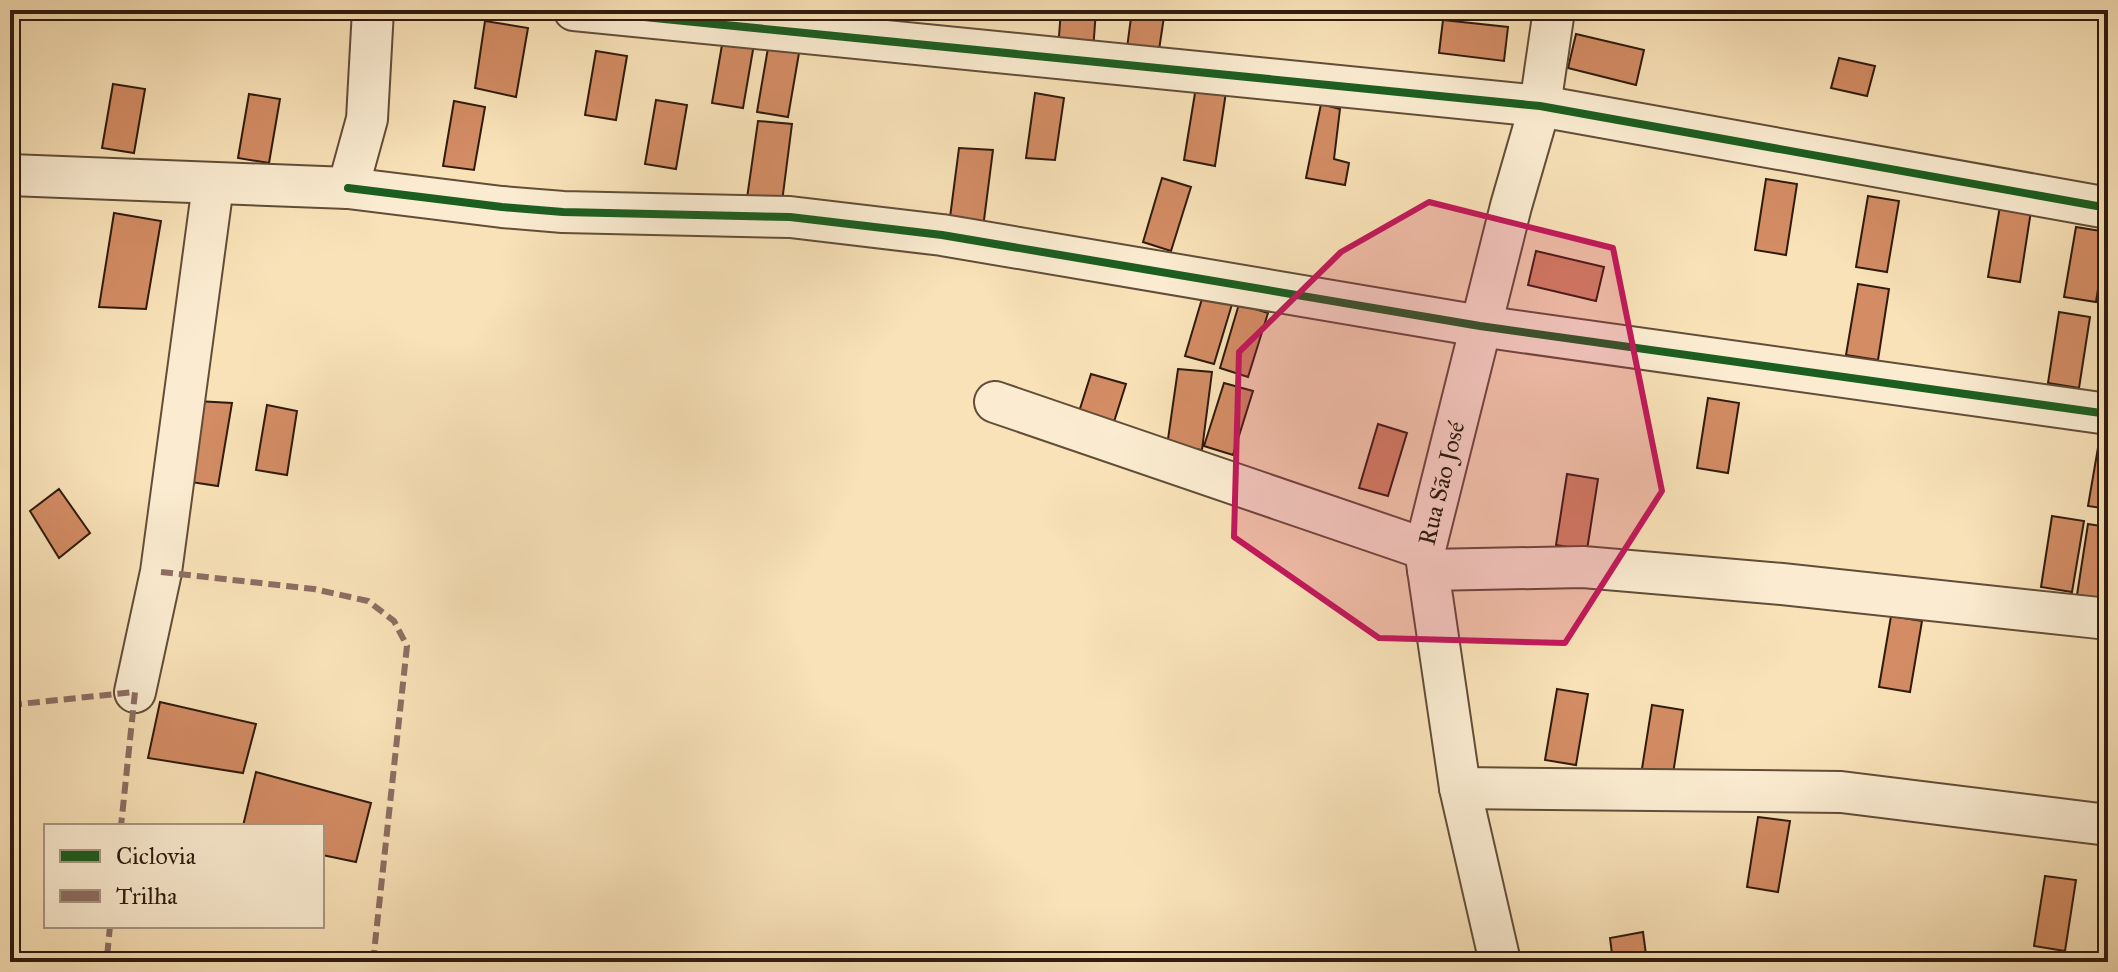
<svg xmlns="http://www.w3.org/2000/svg" width="2118" height="972" viewBox="0 0 2118 972" font-family="'IM FELL Great Primer',serif">
	<style>
		.building { fill: #d38c64; stroke: #2f1b0e; stroke-width: 2 }
		.lines { fill: none; stroke-linecap: round; stroke-linejoin: round }
		.street-casing { stroke: #624d38; stroke-width: 44 }
		.street { stroke: #fbecd1; stroke-width: 40 }
		.quiet { stroke: #8d6e63; stroke-width: 6; stroke-dasharray: 12 6; stroke-linecap: butt }
		.cycleway-casing { stroke: #fbecd1; stroke-width: 13 }
		.cycleway { stroke: #1b5e20; stroke-width: 8 }
		.marked { fill: #c2185b; fill-opacity: 0.2; stroke: #c2185b; stroke-width: 6; stroke-linejoin: round }
		.labels { text-anchor: middle; stroke-width: 6; stroke-linejoin: round; paint-order: stroke }
		.street-label { font-size: 24px; fill: #2f1b0e; stroke: #fbecd1 }
	</style>
	<rect width="100%" height="100%" fill="#f9e2b8"/>
	<filter id="stains"><feTurbulence type="fractalNoise" baseFrequency=".0025" numOctaves="4"/><feColorMatrix values="0 0 0 0 .2 0 0 0 0 .09 0 0 0 0 .02 0 0 0 .5 -.17"/></filter>
	<radialGradient id="worn" r=".72"><stop offset=".6" stop-color="#630" stop-opacity="0"/><stop offset="1" stop-color="#630" stop-opacity=".3"/></radialGradient>
	<!-- building -->
	<path class="building" d="M1061 10H1096L1093 51 1058 49Z
		M1132 10H1165L1159 50 1127 48Z
		M1443 20 1508 27 1504 61 1439 53Z
		M485 21 528 28 516 97 475 88Z
		M1576 34 1644 50 1636 85 1568 68Z
		M723 39 754 44 743 108 712 103Z
		M768 48 799 53 788 117 757 112Z
		M596 51 627 56 616 120 585 115Z
		M1839 58 1875 66 1867 96 1831 88Z
		M113 84 145 89 134 153 102 148Z
		M1196 87 1226 92 1215 166 1184 160Z
		M1035 93 1064 98 1055 160 1026 158Z
		M249 94 280 99 269 163 238 158Z
		M656 100 687 105 676 169 645 164Z
		M454 101 485 107 474 170 443 166Z
		M1321 104 1340 109 1334 159 1349 163 1345 185 1306 178Z
		M758 121 792 124 782 202 747 198Z
		M959 148 993 150 983 228 949 225Z
		M1162 178 1191 187 1171 251 1143 242Z
		M1766 179 1797 184 1786 255 1755 250Z
		M1868 196 1899 201 1887 272 1856 267Z
		M2000 206 2031 211 2020 282 1988 277Z
		M114 213 161 221 146 309 99 307Z
		M2076 227 2107 232 2096 302 2064 297Z
		M1536 251 1604 267 1596 301 1528 285Z
		M1858 284 1889 289 1878 360 1846 355Z
		M1204 292 1233 301 1214 364 1185 356Z
		M1239 304 1268 313 1248 377 1220 368Z
		M2059 312 2090 317 2079 388 2048 383Z
		M1178 369 1212 372 1202 450 1167 446Z
		M1091 374 1126 384 1112 428 1077 418Z
		M1224 383 1253 391 1233 455 1204 446Z
		M1708 398 1739 403 1728 473 1697 468Z
		M196 401 232 403 218 486 184 481Z
		M267 405 297 411 287 475 256 470Z
		M1378 424 1407 433 1388 496 1359 488Z
		M2100 436 2108 437V509L2088 506Z
		M1567 474 1598 479 1587 550 1556 545Z
		M59 489 90 533 59 558 30 511Z
		M2052 516 2084 521 2072 592 2041 587Z
		M2088 524 2108 527V599L2077 595Z
		M1891 616 1922 621 1910 692 1879 687Z
		M1557 689 1588 694 1576 765 1545 760Z
		M160 702 256 724 243 773 148 758Z
		M1652 705 1683 710 1672 780 1641 775Z
		M256 772 371 803 356 862 322 855V826H243Z
		M1758 817 1790 821 1778 892 1747 887Z
		M2045 876 2076 880 2065 951 2034 946Z
		M1643 932 1647 962H1613L1610 938Z"/>
	<g class="lines">
		<defs>
			<g id="street">
				<path d="M574 10 1540 106 2108 208"/>
				<path d="M10 175 348 188 367 119 373 10"/>
				<path d="M348 188 502 207 563 212 790 217 942 235 1480 326 2108 414"/>
				<path d="M995 402 1425 549"/>
				<path d="M1428 570 1583 567 1782 584 2108 619"/>
				<path d="M135 692 161 572 213 185"/>
				<path d="M1460 788 1841 792 2108 825"/>
				<path id="s1" d="M1500 962 1460 788 1425 549 1511 206 1540 106 1554 10"/>
			</g>
		</defs>
		<!-- street casing -->
		<use href="#street" class="street-casing"/>
		<!-- street -->
		<use href="#street" class="street"/>
		<!-- quiet -->
		<path class="quiet" d="M161 572 314 589 368 601 394 621 407 646 373 962
			M10 705 135 692 121 826
			M92 962 107 957 110 926"/>
		<defs>
			<path id="cycleway" d="M574 10 1540 106 2108 208
				M348 188 502 207 563 212 790 217 942 235 1480 326 2108 414"/>
		</defs>
		<!-- cycleway casing -->
		<use href="#cycleway" class="cycleway-casing"/>
		<!-- cycleway -->
		<use href="#cycleway" class="cycleway"/>
	</g>
	<!-- marked area -->
	<path class="marked" d="M1429 202 1613 248 1662 491 1565 643 1379 638 1234 537 1239 352 1341 252Z"/>
	<g class="labels">
		<!-- street labels -->
		<g class="street-label">
			<text dy="8" stroke="none"><textPath href="#s1" startOffset="488">Rua São José</textPath></text>
		</g>
	</g>
	<!-- margin -->
	<rect width="2118" height="972" fill="none" stroke="#f9e2b8" stroke-width="40"/>
	<rect x="12" y="12" width="2094" height="948" fill="none" stroke="#2f1b0e" stroke-width="4"/>
	<rect x="20" y="20" width="2078" height="932" fill="none" stroke="#2f1b0e" stroke-width="2"/>
	<!-- legend -->
	<rect x="44" y="824" width="280" height="104" fill="#fbecd1" stroke="#a99883" stroke-width="2"/>
	<rect x="60" y="850" width="40" height="12" fill="#1b5e20" stroke="#a99883" stroke-width="2"/>
	<text x="116" y="864" font-size="24" fill="#2f1b0e">Ciclovia</text>
	<rect x="60" y="890" width="40" height="12" fill="#8d6e63" stroke="#a99883" stroke-width="2"/>
	<text x="116" y="904" font-size="24" fill="#2f1b0e">Trilha</text>
	<rect width="100%" height="100%" filter="url(#stains)"/>
	<rect width="100%" height="100%" fill="url(#worn)"/>
</svg>
